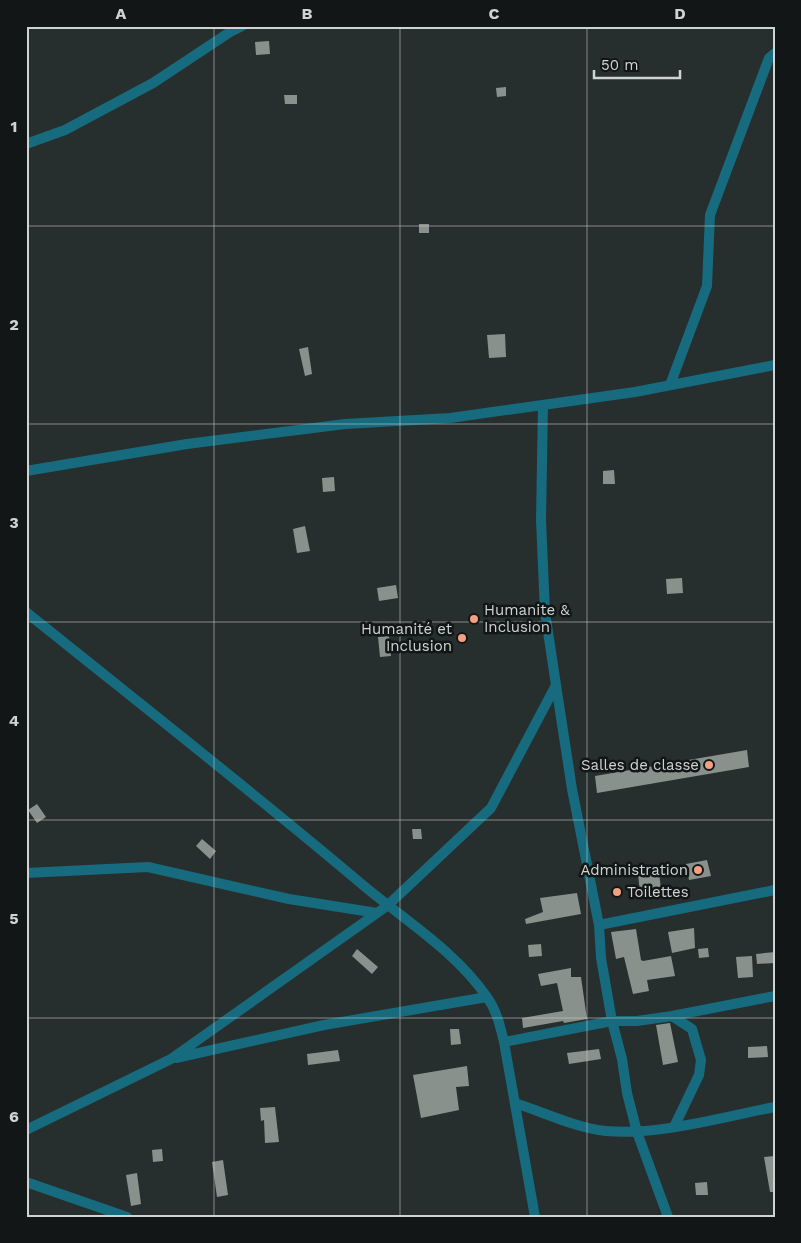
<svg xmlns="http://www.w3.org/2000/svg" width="801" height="1243" viewBox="0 0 801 1243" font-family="'Work Sans',sans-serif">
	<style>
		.building { fill: #89918c }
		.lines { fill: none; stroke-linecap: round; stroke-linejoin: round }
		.minor { stroke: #176b7e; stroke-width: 10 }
		.grid { fill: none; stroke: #cfd4d3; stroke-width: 1; stroke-opacity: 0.55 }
		.poi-dot { fill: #f39f82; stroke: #121616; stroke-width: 2 }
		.labels { text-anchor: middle; stroke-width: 5; stroke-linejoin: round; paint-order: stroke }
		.poi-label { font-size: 15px; fill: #cfd4d3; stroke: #121616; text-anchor: end }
		.neatline { fill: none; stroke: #cfd4d3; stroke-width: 2 }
		.grid-label { font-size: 16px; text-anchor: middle; font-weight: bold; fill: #cfd4d3 }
	</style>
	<rect width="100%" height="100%" fill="#272f2e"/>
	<!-- building -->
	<path class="building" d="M269 41 270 54 256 55 255 42Z
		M506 87V96L497 97 496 88Z
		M284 95H297V104H285Z
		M419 224H429V233H419Z
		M505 334 506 357 489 358 487 335Z
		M308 347 312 374 305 376 299 349Z
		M614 470 615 484H603V471Z
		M334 477 335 491 323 492 322 478Z
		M305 526 310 551 297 553 293 529Z
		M682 578 683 593 667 594 666 579Z
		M396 585 398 598 379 601 377 588Z
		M389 636 391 656 380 657 378 637Z
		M747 750 749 767 597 793 595 776Z
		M37 804 46 817 37 823 28 810Z
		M412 829H421L422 839H413Z
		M202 839 216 851 210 859 196 846Z
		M707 860 711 876 689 880 686 864Z
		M659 873 661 889 640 892 638 874Z
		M577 893 581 914 526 924 525 919 543 912 540 898Z
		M694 928 695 948 672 953 668 932Z
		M636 929 641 960 643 961 671 956 675 976 647 980 649 991 633 994 624 957 616 959 611 932Z
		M541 944 542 956 529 957 528 945Z
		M708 948 709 957 699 958 698 949Z
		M357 949 378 967 372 974 352 956Z
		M775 952V963L757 964 756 954Z
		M752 956 753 977 738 978 736 957Z
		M571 968V977H581L587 1019 564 1023 563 1021 523 1028 522 1018 563 1011 557 983 541 986 538 974Z
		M670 1023 678 1062 663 1065 656 1025Z
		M450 1029H459L461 1044 451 1045Z
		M767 1046 768 1057 748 1058V1047Z
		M599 1049 601 1059 569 1064 567 1053Z
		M338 1050 340 1061 308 1065 307 1054Z
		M467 1066 469 1086 456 1087 459 1110 421 1118 413 1075Z
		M275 1107 279 1142 265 1143 264 1120 261 1121 260 1108Z
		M162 1149 163 1161 153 1162 152 1150Z
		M775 1156V1192H770L764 1157Z
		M223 1160 228 1195 217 1197 212 1162Z
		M137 1173 141 1204 131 1206 126 1175Z
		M707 1182 708 1195H696L695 1183Z"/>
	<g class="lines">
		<!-- minor -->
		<path class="minor" d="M26 144 65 130 153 83 230 32 242 26
			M670 385 707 286 710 215 769 58 775 53
			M26 471 187 444 345 424 450 418 635 392 775 365
			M26 612C139 703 253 792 364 886 406 921 455 951 487 997 497 1011 500 1026 504 1042L535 1217
			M556 685 572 789 599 925 601 958 612 1021 622 1059 627 1093 637 1132 668 1217
			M26 873 148 867 289 899 377 913
			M599 925 775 890
			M672 1016 692 1029 701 1060 699 1075 674 1127
			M504 1042 612 1021H637L672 1016 775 996
			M176 1058 324 1025 487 997
			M515 1103C543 1112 576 1128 606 1131 657 1136 723 1117 775 1107
			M26 1130 171 1059 387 906 491 808 556 685 545 612 541 520 543 405
			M26 1182 127 1217"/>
	</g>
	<!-- grid -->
	<path class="grid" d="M214 26V1217M400 26V1217M587 26V1217M26 226H775M26 424H775M26 622H775M26 820H775M26 1018H775"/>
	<!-- markers -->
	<g class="poi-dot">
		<circle cx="474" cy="619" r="5"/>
		<circle cx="462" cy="638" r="5"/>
		<circle cx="709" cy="765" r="5"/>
		<circle cx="698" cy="870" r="5"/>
		<circle cx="617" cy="892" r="5"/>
	</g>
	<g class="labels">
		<!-- poi labels -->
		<g class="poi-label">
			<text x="484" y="615" text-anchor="start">Humanite &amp;<tspan x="484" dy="17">Inclusion</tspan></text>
			<text x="452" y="634">Humanité et<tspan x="452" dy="17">Inclusion</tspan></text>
			<text x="699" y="770">Salles de classe</text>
			<text x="688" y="875">Administration</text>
			<text x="627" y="897" text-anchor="start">Toilettes</text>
		</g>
	</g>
	<!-- border -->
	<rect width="801" height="1243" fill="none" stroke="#121616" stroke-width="55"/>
	<!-- scale -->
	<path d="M594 70v8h86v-8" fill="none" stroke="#cfd4d3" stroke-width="2.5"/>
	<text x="601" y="70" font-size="15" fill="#cfd4d3" stroke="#121616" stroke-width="4" paint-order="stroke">50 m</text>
	<rect x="28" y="28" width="746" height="1188" class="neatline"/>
	<g class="grid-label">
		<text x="121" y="19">A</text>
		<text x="307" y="19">B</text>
		<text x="494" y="19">C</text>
		<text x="680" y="19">D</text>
		<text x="14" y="132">1</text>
		<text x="14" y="330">2</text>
		<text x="14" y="528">3</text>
		<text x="14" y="726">4</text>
		<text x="14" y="924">5</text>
		<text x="14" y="1122">6</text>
	</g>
</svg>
